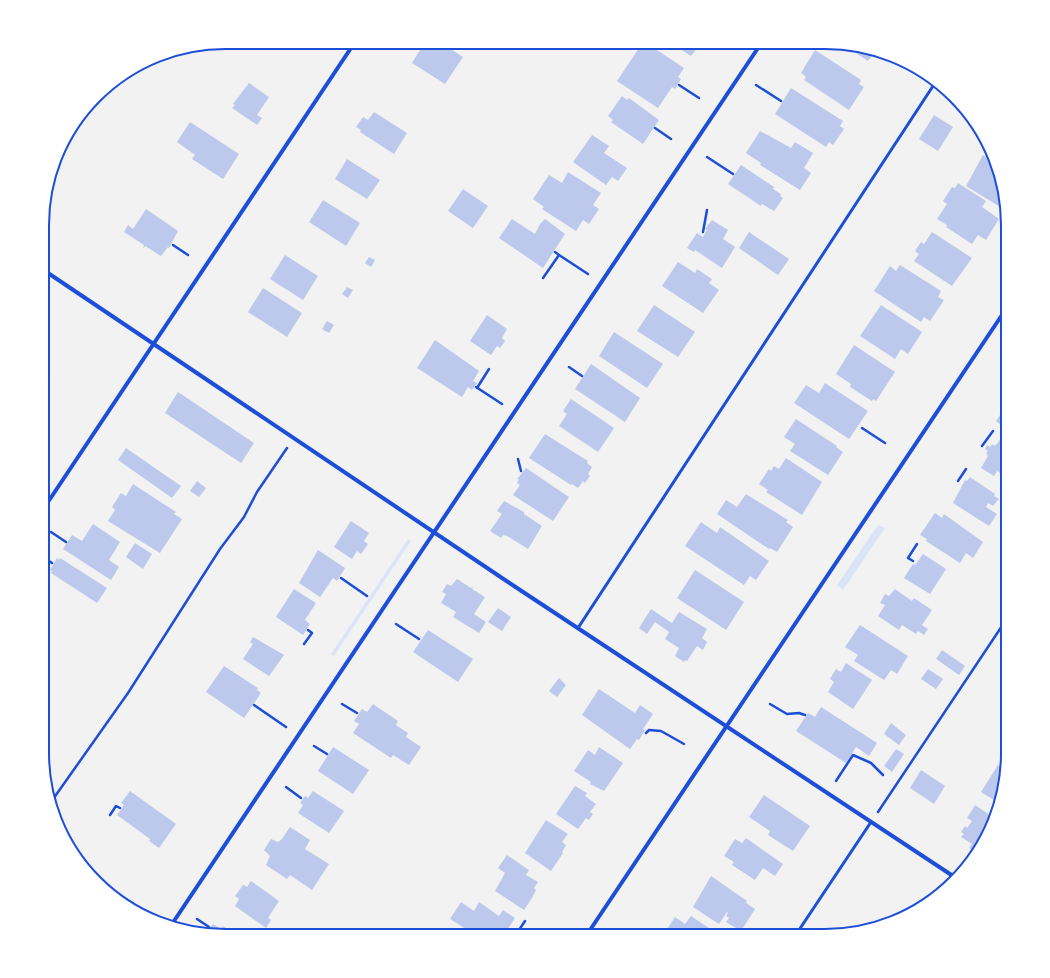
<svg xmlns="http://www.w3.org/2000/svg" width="1050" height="978" viewBox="0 0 1050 978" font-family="'Roboto Condensed',sans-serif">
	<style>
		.green { fill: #dbe4f7 }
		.building { fill: #bdc9ec }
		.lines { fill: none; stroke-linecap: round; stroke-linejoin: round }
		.path { stroke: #1d4ed8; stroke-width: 2.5 }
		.service { stroke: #1d4ed8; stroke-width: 3 }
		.minor { stroke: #1d4ed8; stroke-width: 4 }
		.rim { fill: none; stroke: #1d4ed8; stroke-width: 2 }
	</style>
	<rect width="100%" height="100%" fill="#f2f2f2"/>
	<!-- green -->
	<path class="green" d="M878 525 885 528 843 590 837 585Z
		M408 539 411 541 334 656 331 654Z"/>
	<!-- building -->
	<path class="building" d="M425 42H440L463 57 445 84 412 63Z
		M473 42H489L484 50Z
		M643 42H645L684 68 678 77 681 79 675 89 672 87 658 108 617 81Z
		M669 42H702L691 56Z
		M842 44 877 53 874 58 872 56 868 61Z
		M815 50 861 80 859 84 864 87 849 110 804 80 806 77 801 73Z
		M249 83 269 97 257 115 262 118 257 125 232 108 235 105 233 104Z
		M791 88 843 121 840 126 844 129 833 145 829 142 826 147 775 114Z
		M622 96 627 100 629 98 659 120 643 144 611 122 613 120 608 116Z
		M374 112 407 133 394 154 360 132 361 130 356 127 363 117 368 120Z
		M934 115 953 127 938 151 919 139Z
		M190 122 239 154 223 179 192 159 195 155 177 142Z
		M760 131 791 148 795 142 813 153 804 168 811 173 800 190 760 165 761 163 746 153Z
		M592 135 609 146 604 153 627 168 618 181 612 177 606 185 573 162Z
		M983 155 996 164 1006 208 1005 210 966 186Z
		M347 159 380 180 367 199 335 179Z
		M741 165 774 187 773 189 781 194 780 196 783 198 774 211 762 204 761 206 728 184Z
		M568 172 601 193 593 205 599 209 589 224 583 220 576 231 542 209 544 207 533 199 549 175 562 183Z
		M958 183 986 201 982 207 999 219 986 240 978 235 972 244 946 227 947 225 937 219 947 204 943 201 952 187 955 188Z
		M463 189 488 206 473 228 448 211Z
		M323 200 360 223 346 246 309 222Z
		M146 209 178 231 169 248 168 247 161 256 145 246 143 249 144 245 124 232 128 225 133 229Z
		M512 219 535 234 540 224 545 219 565 234 543 268 499 238Z
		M712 220 728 230 723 239 735 247 722 268 695 250 694 252 687 248 697 233 703 237 707 230 705 229Z
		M749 232 789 259 778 275 739 248Z
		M932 232 972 258 952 286 914 261 919 254 915 251 921 242 924 244Z
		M285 255 318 276 303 300 270 279Z
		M369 257 375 260 371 267 365 263Z
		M678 262 695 273 697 269 712 279 709 283 719 290 703 313 662 286Z
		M900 265 941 291 938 297 944 300 930 321 924 317 921 322 874 291 890 266 896 271Z
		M347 287 353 290 348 298 342 294Z
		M263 288 302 313 287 337 248 312Z
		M654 305 695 332 678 357 637 331Z
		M881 305 922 332 908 354 901 349 895 359 860 336Z
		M487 315 507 329 502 338 505 341 500 348 497 346 491 355 470 341Z
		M327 321 334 325 329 333 322 329Z
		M614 332 663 364 647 388 599 356Z
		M435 340 479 371 473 381 477 383 472 390 468 387 462 397 417 368Z
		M854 345 895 372 876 401 873 399 872 401 850 387 851 384 836 374Z
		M591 364 640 398 625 422 575 389Z
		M825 383 868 411 849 439 794 403 806 385 819 393Z
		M178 392 254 443 241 463 165 413Z
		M571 399 614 428 598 452 559 426 567 414 563 411Z
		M1008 403V431L996 421Z
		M796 419 837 446 836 447 843 452 828 475 790 451 795 444 784 437Z
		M545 434 588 461 587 463 592 467 588 474 590 476 585 483 583 481 578 488 572 484 571 485 529 458Z
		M1000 440 1008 445V478L997 471 994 476 981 468 988 456 986 453 988 451 985 449 987 445 990 447 992 444 995 446Z
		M126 448 181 486 172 498 118 460Z
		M786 458 822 482 802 515 766 492 768 490 759 484 769 469 771 471 774 466 779 469Z
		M526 468 569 497 553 521 513 495 520 485 517 483 519 479H517Z
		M970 477 995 494 994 496 999 499 993 506 988 503 986 507 997 514 989 526 953 503 965 480 967 481Z
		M197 481 206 488 199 497 190 491Z
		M133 484 176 512 174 514 182 519 160 553 108 521 115 510 112 507 121 493 126 496Z
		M746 494 788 520 786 522 793 527 777 552 770 548 769 549 717 514 726 500 737 507Z
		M504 501 524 512V514L542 526 528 549 507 536 503 535 501 538 490 531 502 514 497 511Z
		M935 513 942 518 944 514 983 542 973 558 966 553 960 563 926 541 927 539 920 535Z
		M351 521 369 533 364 541 368 544 361 554 357 551 352 559 334 547Z
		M701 522 717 533 720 527 769 561 756 580 750 576 744 585 685 546Z
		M93 524 120 542 109 560 119 567 111 580 63 549 72 535 82 541Z
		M135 543 152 554 143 569 126 557Z
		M318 550 345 568 337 581 333 578 320 597 299 583Z
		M923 554 946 569 930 594 904 578 913 564 915 565Z
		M57 558 59 560 60 558 107 588 97 603 51 573 52 571 50 570Z
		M695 570 744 602 726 630 677 598Z
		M457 579 471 588 473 587 472 589 485 597 474 614 486 622 479 633 453 617 456 612 441 603 446 594 442 592 447 584 451 586Z
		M294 589 316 603 305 620 310 624 303 635 276 617Z
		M895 589 912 601 914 598 932 610 922 625 928 629 924 635 918 631 916 634 902 625 899 630 878 616 885 605 880 603 885 594 889 596Z
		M498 608 511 617 502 631 488 622Z
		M651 609 672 623 679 612 707 629 702 638 707 642 703 650 697 646 687 661 685 660 684 662 675 656 679 648 665 639 669 632 655 622 647 634 639 628Z
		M860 625 908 656 897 674 891 670 884 680 854 661 858 655 845 647Z
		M428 630 473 659 458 682 413 652Z
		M253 637 284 655 269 676 243 659 253 644 250 642Z
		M942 650 965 666 959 675 936 659Z
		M846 663 872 680 853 709 828 692 834 682 830 679 836 669 841 672Z
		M224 666 258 688 257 690 261 693 244 718 206 692Z
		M928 669 943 679 936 689 921 679Z
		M559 678 566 685 557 697 549 691Z
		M599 689 635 713 640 705 653 714 643 729 645 730 639 740 637 739 630 749 582 715Z
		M373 704 398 721 396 725 408 733 406 737 421 747 409 765 393 755 391 758 353 733 359 724 354 721 362 709 367 712Z
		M821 707 877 743 869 756 856 747 846 763 796 731 808 713 815 717Z
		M891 723 906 735 899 745 884 734Z
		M333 747 369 770 353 794 318 771Z
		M599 747 623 763 604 791 590 784 591 782 574 771 588 750 595 755Z
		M896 749 904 754 892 772 884 766Z
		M998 765 1004 769 995 808 993 807 994 800 981 792Z
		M921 770 945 786 934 804 910 788Z
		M575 786 587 793 585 796 596 804 590 812 593 814 589 820 586 818 578 829 556 814Z
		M130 791 176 824 159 848 149 841 150 839 117 815 124 805 121 803Z
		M313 791 344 811 329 833 298 813 303 805 300 803 305 796 308 798Z
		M764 795 810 826 793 851 768 835 770 831 749 817Z
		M975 805 993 817 989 834 975 852 969 848 972 844 961 837 964 834 961 832 965 826 967 828 972 821 967 818Z
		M546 820 568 834 562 842 566 845 562 852 563 853 551 871 525 853Z
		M290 827 310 840 305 849 329 864 312 890 290 875 287 879 266 865 270 856 264 850 271 839 278 842 282 839Z
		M746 838 783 864 775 876 763 868 755 880 732 865 734 862 724 856 735 839 742 843Z
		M507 855 529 870 526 875 538 882 534 888 536 890 532 898 524 910 495 891 505 873 498 868Z
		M711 876 747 901 746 903 755 909 741 931 726 922 729 918 726 916 728 913 727 912 719 924 693 907Z
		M251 881 279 901 268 918 271 920 266 928 235 906 239 899 235 896 243 885 247 887Z
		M461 902 474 911 479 902 499 916 503 910 515 918 506 932 512 936H477L450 919Z
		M691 916 712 930 708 936H669L672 932 667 929 675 917 685 924Z
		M213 924 221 929 223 926 239 936H225L208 932Z"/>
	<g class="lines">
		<!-- path -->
		<path class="path" d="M416 42 421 45
			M703 46 706 42
			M679 85 699 98
			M756 85 781 101
			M655 128 671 139
			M707 157 733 174
			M703 232 707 210
			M173 245 188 255
			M559 255 588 274
			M543 278 559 255 555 252
			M569 367 582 376
			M476 387 502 404
			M477 388 489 369
			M862 428 885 443
			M982 446 993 431
			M518 459 521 471
			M958 481 966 469
			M51 532 66 542
			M43 557 52 563
			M913 561 908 558 917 544
			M341 578 367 596
			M396 624 419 639
			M304 644 312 633 308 630
			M342 704 357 713
			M770 704 787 714 799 713 805 715
			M254 705 286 727
			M646 733 649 730 661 731 684 744
			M314 746 327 754
			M836 781 853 755 871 763 883 775
			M286 787 301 798
			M51 802 128 693 220 549 244 517 257 492 287 448
			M878 812 1008 617
			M110 815 116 806 120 808
			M197 919 209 927
			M515 936 525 921"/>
		<!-- service -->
		<path class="service" d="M578 628 935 83
			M795 936 871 822"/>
		<!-- minor -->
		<path class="minor" d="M45 271 508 582 956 878
			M44 508 355 42
			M172 924 762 42
			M586 936 1008 306"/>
	</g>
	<!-- crop -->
	<path d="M0 0H1050V978H0ZM225 49H825A176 176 0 0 1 1001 225V753A176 176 0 0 1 825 929H225A176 176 0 0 1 49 753V225A176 176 0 0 1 225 49Z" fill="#fff" fill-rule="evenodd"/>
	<path class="rim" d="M225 49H825A176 176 0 0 1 1001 225V753A176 176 0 0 1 825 929H225A176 176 0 0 1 49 753V225A176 176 0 0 1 225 49Z"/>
</svg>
